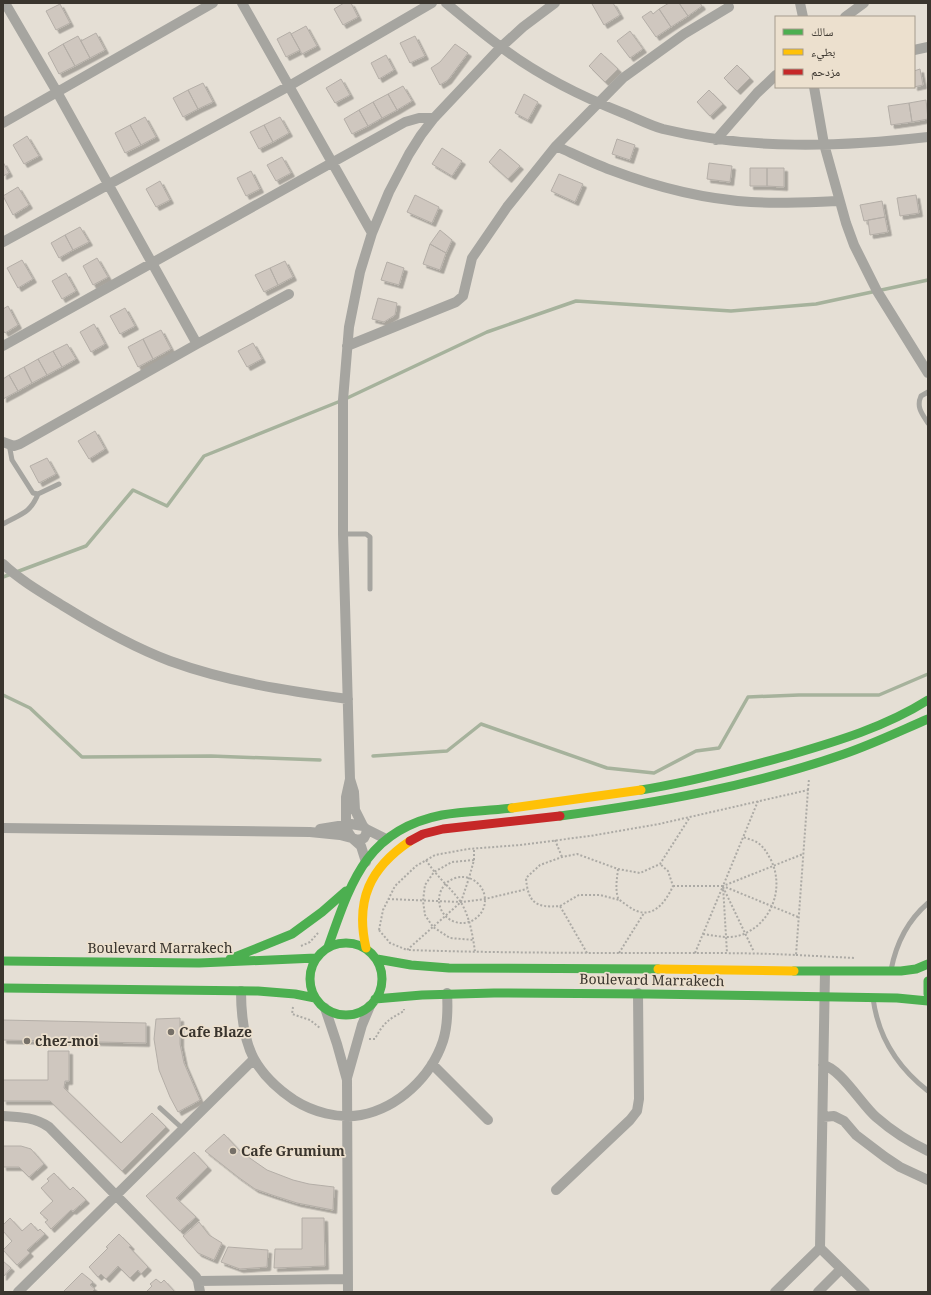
<svg xmlns="http://www.w3.org/2000/svg" width="931" height="1295" viewBox="0 0 931 1295" font-family="Georgia,'Noto Naskh Arabic',serif">
	<style>
		.lines { fill: none; stroke-linecap: round; stroke-linejoin: round }
		.stream { stroke: #a6b29c; stroke-width: 3.5 }
		.building { fill: #cfc7bf; stroke: #b4aea7; filter: url(#shadow) }
		.path { stroke: #acaaa5; stroke-width: 2; stroke-dasharray: 2 2; stroke-linecap: butt }
		.lane { stroke: #a6a5a0; stroke-width: 5 }
		.street { stroke: #a6a5a0; stroke-width: 10 }
		.fast { stroke: #4caf50; stroke-width: 9 }
		.slow { stroke: #ffc107; stroke-width: 9 }
		.jam { stroke: #c62828; stroke-width: 9 }
		.poi-dot { fill: #767068; stroke: #ece0ce; stroke-width: 1.5 }
		.labels { text-anchor: middle; stroke-width: 3.5; stroke-linejoin: round; paint-order: stroke }
		.street-label { font-size: 14px; fill: #3a352e; stroke: #ece0ce }
		.poi-label { font-size: 14px; font-weight: bold; fill: #3a352e; stroke: #ece0ce; text-anchor: start }
	</style>
	<defs>
		<filter id="shadow"><feDropShadow dx="3.5" dy="3.5" stdDeviation="0" flood-color="#0004"/></filter>
	</defs>
	<rect width="100%" height="100%" fill="#e5dfd5"/>
	<g class="lines">
		<!-- stream -->
		<path class="stream" d="M3 577 86 546 133 490 167 506 204 456 343 400 487 332 576 301 731 311 816 304 928 280
			M3 695 30 708 82 757 211 756 320 760
			M373 756 447 751 481 724 607 768 654 773 696 751 719 748 748 697 799 695H879L928 674"/>
	</g>
	<!-- building -->
	<path class="building" d="M344 3H351L358 17 343 25 334 9Z
		M594 3H613L620 15 604 25 592 4Z
		M669 3H679L688 16 671 27 659 9Z
		M679 3H700L702 6 688 16Z
		M60 4 70 23 56 30 46 11Z
		M659 9 671 27 656 37 642 17 651 11 653 14Z
		M306 26 317 46 302 54 291 34Z
		M630 31 643 49 630 58 617 41Z
		M290 32 300 50 286 57 277 39Z
		M96 33 105 50 90 58 81 41Z
		M78 36 90 58 75 66 63 44Z
		M415 36 425 56 410 63 400 43Z
		M63 44 75 66 59 74 48 53Z
		M455 44 468 53 448 80 440 85 431 68 440 62Z
		M601 53 618 69 605 82 589 66Z
		M386 55 394 70 379 79 371 63Z
		M737 65 750 78 737 91 724 78Z
		M920 69 923 85 914 87V71Z
		M341 79 350 95 335 103 326 88Z
		M203 83 213 102 198 109 188 90Z
		M403 86 412 101 397 110 388 94Z
		M188 90 198 109 183 117 173 98Z
		M709 90 723 104 710 116 697 102Z
		M388 94 397 110 382 118 373 102Z
		M524 94 538 102 528 120 515 113Z
		M926 100 928 119 912 122 909 103Z
		M373 102 382 118 368 126 359 110Z
		M909 103 912 122 891 125 888 106Z
		M359 110 368 126 352 134 344 119Z
		M145 117 156 137 141 145 130 125Z
		M280 117 289 133 273 142 264 125Z
		M130 125 141 145 125 153 115 133Z
		M264 125 273 142 259 149 250 132Z
		M27 136 39 156 24 164 13 145Z
		M617 139 635 145 630 160 612 154Z
		M442 148 462 161 452 176 432 164Z
		M500 149 520 166 508 179 489 162Z
		M282 157 291 173 276 181 267 165Z
		M3 162 9 173 3 176Z
		M709 163 732 166 730 182 707 179Z
		M750 168H767V186H750Z
		M767 168H784V187L767 186Z
		M251 171 260 189 246 196 237 178Z
		M559 174 583 184 575 202 551 191Z
		M160 181 170 200 156 207 146 189Z
		M18 187 29 205 13 215 3 196Z
		M415 195 439 207 432 223 407 212Z
		M916 195 919 213 900 216 897 198Z
		M882 201 885 217 864 221 860 205Z
		M885 217 888 232 870 235 868 220Z
		M80 227 89 242 73 250 65 235Z
		M440 230 452 240 446 253 430 244Z
		M65 235 73 250 59 258 51 243Z
		M430 244 446 253 440 270 423 264Z
		M97 258 108 277 93 285 83 266Z
		M22 260 33 279 18 288 7 268Z
		M285 261 293 277 278 285 270 268Z
		M387 262 404 268 399 285 381 280Z
		M270 268 278 285 264 292 255 275Z
		M66 273 76 291 62 299 52 281Z
		M378 298 397 303 395 315 384 322 372 319Z
		M8 306 18 325 5 333 3 330V309Z
		M125 308 135 326 120 334 110 316Z
		M94 324 105 344 91 352 80 332Z
		M161 330 171 349 153 359 143 339Z
		M143 339 153 359 138 367 128 347Z
		M253 343 262 359 247 367 238 351Z
		M67 344 76 359 62 367 53 351Z
		M53 351 62 367 47 375 38 359Z
		M38 359 47 375 32 383 24 367Z
		M24 367 32 383 18 391 9 375Z
		M9 375 18 391 3 399V379Z
		M95 431 105 449 89 459 78 441Z
		M47 458 56 474 39 483 30 466Z
		M180 1018V1044L184 1063 200 1100 178 1112 170 1097 159 1070 154 1039 156 1019Z
		M3 1020 146 1023V1043L3 1040Z
		M48 1051H69V1081H65L64 1088 121 1143 152 1113 166 1127 122 1171 50 1101H3V1080H48Z
		M224 1134 241 1152 267 1170 293 1180 309 1184 334 1187 333 1210 297 1203 272 1195 255 1189 238 1177 205 1151Z
		M3 1146H21L31 1149 44 1164 29 1177 19 1167H3Z
		M194 1152 208 1167 176 1198 196 1217 180 1231 146 1196Z
		M54 1173 70 1190 73 1187 86 1200 73 1211 71 1210 51 1229 45 1222 48 1220 40 1213 53 1201 41 1188 49 1181 47 1179Z
		M10 1218 22 1231 31 1223 38 1231 40 1229 45 1234 27 1250 30 1253 17 1265 3 1250 12 1241 3 1231V1225Z
		M302 1218H324L325 1266 274 1268 275 1249H302Z
		M199 1222 209 1235 222 1243 214 1260 198 1253 183 1236Z
		M119 1234 131 1246 129 1247 148 1267 141 1274 138 1270 130 1278 118 1266 106 1279 101 1274 98 1277 89 1267 108 1248 106 1247Z
		M228 1247 268 1250 267 1267 240 1269 221 1262Z
		M3 1261 11 1268 3 1277Z
		M82 1273 93 1282 90 1285 95 1289 92 1292H63Z
		M156 1279 161 1283 164 1280 175 1292H146L152 1286 150 1284Z"/>
	<g class="lines">
		<!-- path -->
		<path class="path" d="M808 790 809 779
			M555 840 562 857
			M426 860C436 876 450 887 460 901 469 914 473 936 475 952
			M474 860 452 862 434 872 425 885 423 901 425 915 433 927 450 938 474 940
			M618 869C617 879 615 888 618 898 620 901 624 903 628 906 649 922 664 906 673 886L668 871 660 864
			M439 900a23 23 0 1 1 46 0a23 23 0 1 1-46 0Z
			M673 886H723L758 801
			M723 887 754 952
			M388 899 461 902 485 899 527 889
			M560 906 579 895H600L619 900
			M798 917 723 886 803 854
			M379 930 383 910 395 886 416 866 435 855 468 849 520 845 590 836 659 824 808 790 796 955C758 953 721 953 683 953 591 953 499 953 407 950L461 902 469 878 474 860V848
			M379 930 390 943 407 950
			M703 934C717 936 732 940 746 933 773 920 784 887 771 860 767 853 764 847 758 843 754 840 748 839 743 837
			M301 946 310 942 318 933
			M587 953 560 906C536 908 528 903 526 878L540 865 562 857 577 854 618 869 640 873 660 864 690 817
			M619 953 644 913
			M695 953 723 886 727 953
			M796 955 855 958
			M293 1007 292 1014 310 1020 320 1028
			M369 1039H375C383 1023 389 1019 404 1011V1009"/>
		<!-- lane -->
		<path class="lane" d="M928 392 921 396C916 407 922 414 928 423
			M9 444 12 460 33 493 38 494 59 484
			M3 524C20 514 30 514 38 494
			M343 534H366L370 537V589
			M891 970C896 944 907 921 928 903
			M873 998C878 1037 897 1067 928 1091
			M160 1108 183 1129"/>
		<!-- street -->
		<path class="street" d="M5 3 57 92 197 344
			M242 3 372 233
			M446 3C464 18 482 33 501 47 538 75 580 96 623 113 636 118 649 125 663 129 749 150 840 147 928 137
			M800 3 803 17
			M845 17 864 3
			M914 50 928 47
			M814 87 824 144 846 223 854 245 877 291 928 373
			M3 123 213 3
			M716 140 757 93 776 75
			M556 146C574 154 592 163 611 170 656 187 703 199 751 202 780 204 810 202 839 201
			M3 242 289 86 432 3
			M3 346 405 122 419 118H434
			M347 346 456 302 463 296 472 258 507 207 556 146 623 78 684 34 729 7
			M3 442 14 446 20 444 197 344 289 294
			M3 564C21 581 44 594 65 607 99 628 133 647 170 661 228 682 288 691 348 699
			M350 779 346 797V829L352 838 361 846 366 862
			M3 828 310 832 340 835 359 840 364 838 367 832 366 829
			M320 829 351 824 363 826
			M386 839 366 829 363 826 355 810 354 792 350 779 343 534V400L349 327 360 272 372 233 389 192 409 154 421 135 434 118 501 47 523 27 555 3
			M825 972 820 1248 865 1292
			M241 991C241 1014 243 1038 254 1059 263 1075 279 1090 294 1100 313 1112 338 1119 361 1115 398 1108 431 1077 443 1041 448 1025 448 1010 447 993
			M325 1008 337 1044 347 1080 348 1292
			M432 1064 488 1120
			M823 1065C840 1068 862 1105 876 1117 892 1131 909 1142 928 1151
			M347 1078 362 1025 370 1006
			M3 1116C20 1117 34 1117 49 1127L196 1277 198 1281 200 1292
			M823 1117 834 1116 844 1121 856 1135 885 1157 900 1167 928 1180
			M556 1190 630 1120 637 1111 639 1099 638 993
			M198 1281 348 1279
			M18 1292 254 1059
			M775 1292 820 1248
			M818 1292 841 1269"/>
		<!-- fast -->
		<path class="fast" d="M641 790C691 782 740 769 790 755 838 741 885 727 928 700
			M560 816C656 803 752 786 844 754 873 744 900 731 928 719
			M310 979a36 36 0 1 1 72 0a36 36 0 1 1-72 0Z
			M328 947C351 882 366 830 442 815 465 811 488 811 512 808
			M230 959 292 934 322 912 346 891
			M377 959 411 965 449 968 658 969
			M3 961 199 963 316 958
			M794 971H901L916 969 928 964
			M928 981V994
			M3 988 258 991 295 994 315 998
			M375 999 422 995 494 993 648 994 897 998 928 1001"/>
		<!-- slow -->
		<path class="slow" d="M512 808 641 790
			M366 948C355 900 370 868 410 841
			M658 969 794 971"/>
		<!-- jam -->
		<path class="jam" d="M410 841 423 834 443 829 560 816"/>
	</g>
	<!-- markers -->
	<g class="poi-dot">
		<circle cx="171" cy="1032" r="4"/>
		<circle cx="27" cy="1041" r="4"/>
		<circle cx="233" cy="1151" r="4"/>
	</g>
	<g class="labels">
		<!-- street labels -->
		<g class="street-label">
			<text x="160" y="953">Boulevard Marrakech</text>
			<text transform="translate(652 980) rotate(1)" y="5">Boulevard Marrakech</text>
		</g>
		<!-- poi labels -->
		<g class="poi-label">
			<text x="179" y="1037">Cafe Blaze</text>
			<text x="35" y="1046">chez-moi</text>
			<text x="241" y="1156">Cafe Grumium</text>
		</g>
	</g>
	<!-- border -->
	<rect width="931" height="1295" fill="none" stroke="#3a352e" stroke-width="8"/>
	<!-- legend -->
	<rect x="775" y="16" width="140" height="72" fill="#ece0ce" stroke="#a59c8e"/>
	<rect x="783" y="29" width="20" height="6" fill="#4caf50" stroke="#a59c8e"/>
	<text x="811" y="36" font-size="12" fill="#3a352e">سالك</text>
	<rect x="783" y="49" width="20" height="6" fill="#ffc107" stroke="#a59c8e"/>
	<text x="811" y="56" font-size="12" fill="#3a352e">بطيء</text>
	<rect x="783" y="69" width="20" height="6" fill="#c62828" stroke="#a59c8e"/>
	<text x="811" y="76" font-size="12" fill="#3a352e">مزدحم</text>
</svg>
